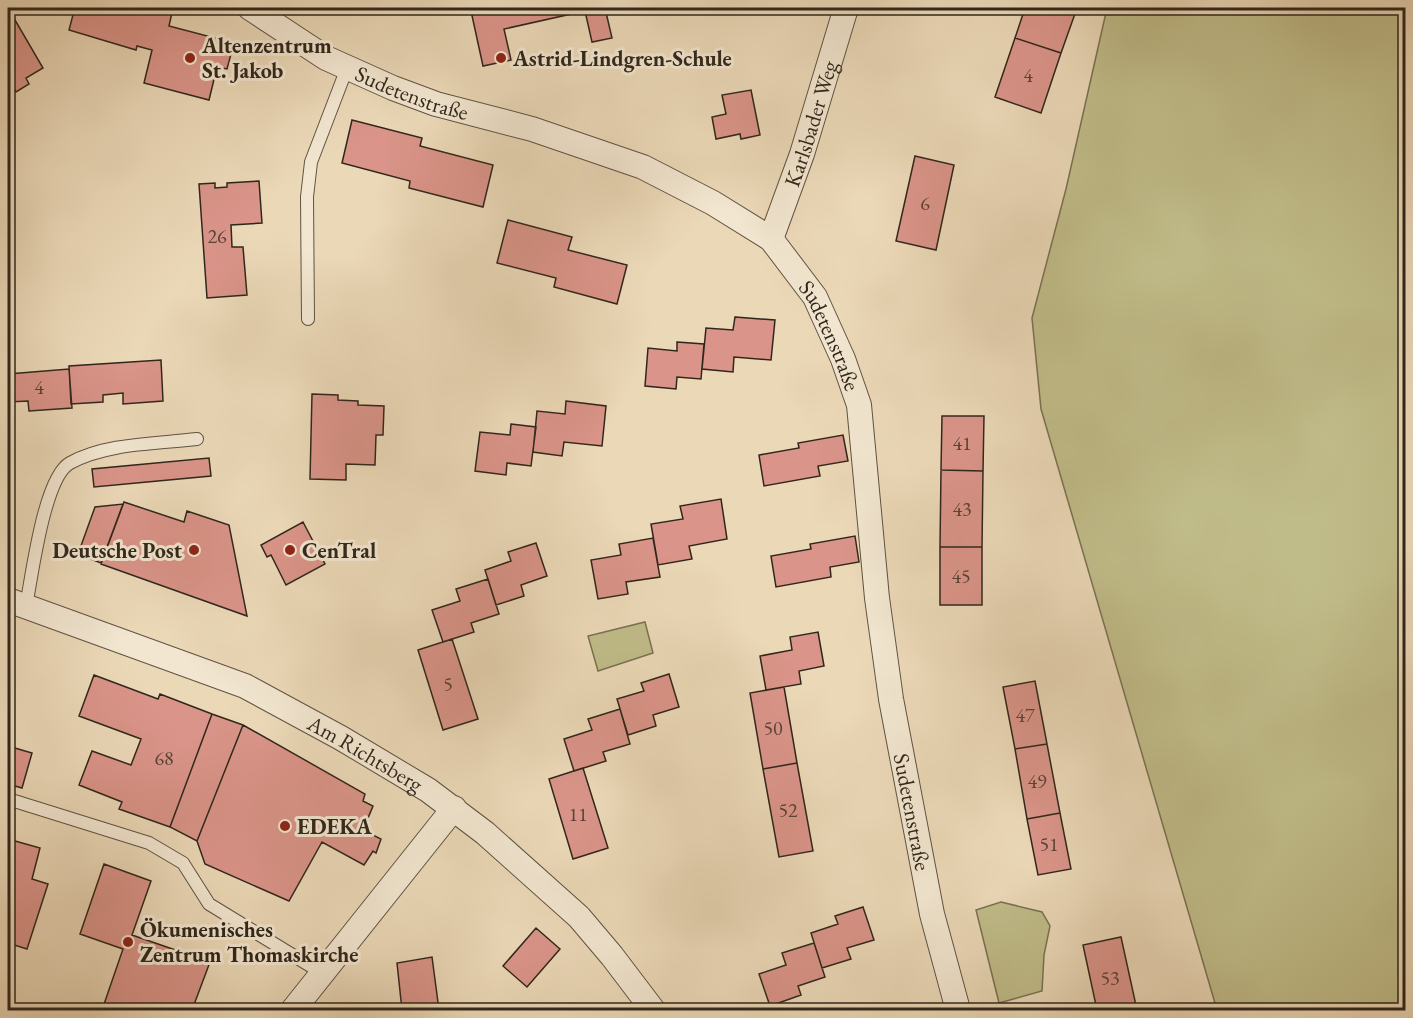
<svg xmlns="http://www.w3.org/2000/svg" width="1413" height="1018" viewBox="0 0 1413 1018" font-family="'EB Garamond',serif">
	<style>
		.green { fill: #c0bc89; stroke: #787252; stroke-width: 1.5 }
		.building { fill: #da9489; stroke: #30271b; stroke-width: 1.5 }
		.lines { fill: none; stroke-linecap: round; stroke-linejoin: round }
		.lane-casing { stroke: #5f5342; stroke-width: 14 }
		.street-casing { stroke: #5f5342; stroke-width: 26 }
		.lane { stroke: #f2e6d0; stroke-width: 12 }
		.street { stroke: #f2e6d0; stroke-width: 24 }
		.poi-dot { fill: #8f2418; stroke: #f2e6d0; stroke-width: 2 }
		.labels { text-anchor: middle; stroke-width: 6; stroke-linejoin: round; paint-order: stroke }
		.number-label { font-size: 20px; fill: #5a4236 }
		.poi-label { font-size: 22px; font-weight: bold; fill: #30271b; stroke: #f2e6d0; text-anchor: start }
		.street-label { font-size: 22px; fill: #30271b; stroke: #f2e6d0 }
	</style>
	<rect width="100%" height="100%" fill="#ebd8b7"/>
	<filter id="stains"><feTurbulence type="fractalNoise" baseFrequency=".00333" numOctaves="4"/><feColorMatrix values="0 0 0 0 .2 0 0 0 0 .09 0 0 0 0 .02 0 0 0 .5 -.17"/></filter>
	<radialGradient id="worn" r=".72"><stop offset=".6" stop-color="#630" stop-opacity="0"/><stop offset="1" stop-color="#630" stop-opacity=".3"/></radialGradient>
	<!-- green -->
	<path class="green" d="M1107 8H1405V1010H1217L1041 409 1032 318 1066 189Z
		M645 622 653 653 598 671 588 636Z
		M1001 902 1042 912 1050 926 1044 955 1042 991 999 1003 976 910Z"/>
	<!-- building -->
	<path class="building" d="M8 8 43 68 26 78 29 84 16 92 12 86 8 88Z
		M63 8H173L169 26 234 43 227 69 217 67 209 100 144 83 152 50 137 46 136 50 69 30 74 11Z
		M475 8H605L612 38 592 42 585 11 504 29 511 60 483 66 471 11Z
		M1025 8H1077L1061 53 1015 38Z
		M1015 38 1061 53 1041 113 995 97Z
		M751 90 760 135 741 139 740 134 716 139 712 117 726 114 722 95Z
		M352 120 422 138 420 146 493 165 483 207 409 188 410 181 342 163Z
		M915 156 954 165 936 250 896 241Z
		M259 181 262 223 231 225 232 247H243L247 295 207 298 199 184 215 183V188L227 187V183Z
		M508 220 572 237 568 250 627 265 617 304 554 287 556 278 497 263Z
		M735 317 775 320 771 360 734 357 733 372 702 369 706 328 733 330Z
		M677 342 704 344 701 379 677 377 676 389 645 386 648 348 677 351Z
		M161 360 163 401 123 404V393L103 395V402L71 404 69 366Z
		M69 369 72 408 29 411 28 401 8 402V374Z
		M312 394 338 395V400L358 401V405L384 406 383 435H376L375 465 346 464V480L310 479Z
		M566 401 606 406 602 446 564 442 562 456 533 452 537 411 565 414Z
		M942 416H984L983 471 941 470Z
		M511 424 536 427 531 466 507 463 506 475 475 471 480 432 510 435Z
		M843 435 848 461 818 466 820 476 764 486 759 455 799 448 798 443Z
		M209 458 211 476 94 487 92 469Z
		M941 470 983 471 982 547H940Z
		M721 499 727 539 689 546 692 559 658 565 651 524 683 519 680 506Z
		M124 502 184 522 187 511 229 525 247 616 101 564Z
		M123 504 101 563 78 554 95 507Z
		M303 522 325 564 286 585 271 555 267 557 261 545Z
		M855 536 859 562 830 567 831 577 776 587 771 556 811 549 810 544Z
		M653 538 660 577 626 582 628 594 598 599 591 560 621 555 619 544Z
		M536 543 547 576 521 585 524 596 496 605 485 570 511 561 508 552Z
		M940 547H982V605H940Z
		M488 579 499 614 471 623 474 632 443 642 432 610 460 601 456 589Z
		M818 632 824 666 799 671 801 684 766 690 760 656 792 650 790 637Z
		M452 639 478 719 443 730 418 650Z
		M669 674 679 707 653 715 656 726 628 735 617 699 644 691 641 683Z
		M94 675 158 699 160 694 212 714 170 827 119 809 122 802 79 785 92 751 131 765 141 739 79 716Z
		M1035 681 1047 744 1015 749 1003 687Z
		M784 687 797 763 763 769 750 693Z
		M620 709 630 744 603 752 606 761 574 771 564 739 592 730 588 719Z
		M212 714 243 725 197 841 170 827Z
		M243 725 365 794 363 801 373 806 363 830 381 839 376 853 373 851 364 865 322 842 289 901 205 864 197 841Z
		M1047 744 1060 813 1027 819 1015 749Z
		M8 746 32 753 22 788 8 784Z
		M797 763 813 851 779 857 763 769Z
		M583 768 608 848 573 859 549 779Z
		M1060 813 1071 869 1038 875 1027 819Z
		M8 839 40 848 32 879 48 884 27 949 8 943Z
		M104 864 151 881 132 935 210 962 192 1010H102L123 949 80 934Z
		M863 907 874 940 847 948 851 959 822 968 811 933 838 924 835 916Z
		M536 928 560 949 527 987 503 966Z
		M1121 937 1137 1010H1097L1083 945Z
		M814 943 825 977 798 986 801 995 770 1006 759 974 786 965 782 953Z
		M432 957 439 1010H402L397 963Z
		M779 1003 781 1010H755L770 1006Z"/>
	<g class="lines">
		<defs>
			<path id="lane" d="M308 319 307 197 311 162 347 68
				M26 606C32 576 44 477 70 463 106 443 156 444 197 439
				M8 799 149 843 183 863 209 904 322 973"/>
			<g id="street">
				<path id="s1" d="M250 8 326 58 393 88 436 104 532 129 643 167 713 203 771 239 815 297 843 359 859 405 877 598 891 699 932 914 958 1010"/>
				<path id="s2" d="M771 239 802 154 846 8"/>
				<path id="s3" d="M8 600 245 686 341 738 428 790 485 833 579 917 612 956 653 1010"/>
				<path d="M293 1010 454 808"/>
			</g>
		</defs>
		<!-- lane casing -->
		<use href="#lane" class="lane-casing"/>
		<!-- street casing -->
		<use href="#street" class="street-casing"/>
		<!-- lane -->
		<use href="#lane" class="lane"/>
		<!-- street -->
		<use href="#street" class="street"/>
	</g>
	<!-- markers -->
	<g class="poi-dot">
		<circle cx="190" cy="58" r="6"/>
		<circle cx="501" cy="58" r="6"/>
		<circle cx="194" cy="550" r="6"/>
		<circle cx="290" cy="550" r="6"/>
		<circle cx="285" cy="826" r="6"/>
		<circle cx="128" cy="942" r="6"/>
	</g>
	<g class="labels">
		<!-- number labels -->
		<g class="number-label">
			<text x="1028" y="82">4</text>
			<text x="925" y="210">6</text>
			<text x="217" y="243">26</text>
			<text x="39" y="394">4</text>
			<text x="962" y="450">41</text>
			<text x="962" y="516">43</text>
			<text x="961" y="583">45</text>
			<text x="448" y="691">5</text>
			<text x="1025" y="722">47</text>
			<text x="773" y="735">50</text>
			<text x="164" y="765">68</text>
			<text x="1037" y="788">49</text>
			<text x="788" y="817">52</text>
			<text x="578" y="821">11</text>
			<text x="1049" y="851">51</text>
			<text x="1110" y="985">53</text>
		</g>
		<!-- poi labels -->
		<g class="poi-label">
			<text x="202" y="53">Altenzentrum<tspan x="202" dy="25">St. Jakob</tspan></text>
			<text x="513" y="66">Astrid-Lindgren-Schule</text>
			<text x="182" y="558" text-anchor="end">Deutsche Post</text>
			<text x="302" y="558">CenTral</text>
			<text x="297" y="834">EDEKA</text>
			<text x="140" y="937">Ökumenisches<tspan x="140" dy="25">Zentrum Thomaskirche</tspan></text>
		</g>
		<!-- street labels -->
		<g class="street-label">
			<text dy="8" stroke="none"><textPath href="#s1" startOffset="184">Sudetenstraße</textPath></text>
			<text dy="8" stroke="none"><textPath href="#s2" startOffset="122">Karlsbader Weg</textPath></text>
			<text dy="8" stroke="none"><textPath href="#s1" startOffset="688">Sudetenstraße</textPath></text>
			<text dy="8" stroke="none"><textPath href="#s3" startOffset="390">Am Richtsberg</textPath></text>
			<text dy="8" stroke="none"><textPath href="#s1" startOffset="1174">Sudetenstraße</textPath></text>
		</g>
	</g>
	<!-- margin -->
	<rect width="1413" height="1018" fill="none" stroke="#ebd8b7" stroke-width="30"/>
	<rect x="9" y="9" width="1395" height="1000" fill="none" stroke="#30271b" stroke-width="3"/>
	<rect x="15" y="15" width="1383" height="988" fill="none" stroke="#30271b" stroke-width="1.5"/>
	<rect width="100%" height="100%" filter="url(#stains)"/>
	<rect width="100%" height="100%" fill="url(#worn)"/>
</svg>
